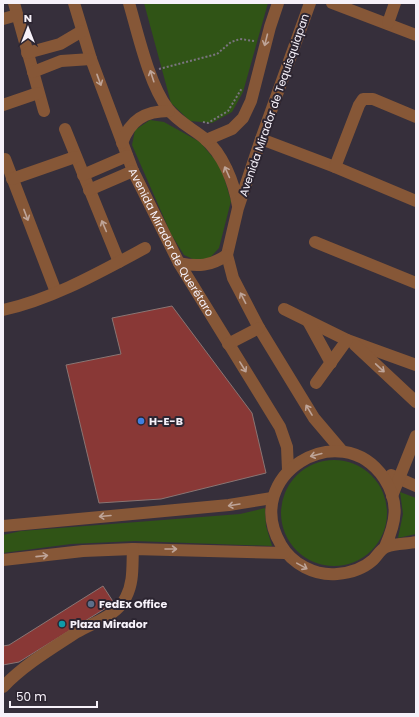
<svg xmlns="http://www.w3.org/2000/svg" width="419" height="717" viewBox="0 0 419 717" font-family="Poppins,sans-serif">
	<style>
		.green { fill: #305416 }
		.building { fill: #893836; stroke: #897573 }
		.lines { fill: none; stroke-linecap: round; stroke-linejoin: round }
		.path { stroke: #7b7580; stroke-width: 2; stroke-dasharray: 2 2; stroke-linecap: butt }
		.minor { stroke: #865737; stroke-width: 12 }
		.oneway { stroke: #bea498 }
		.shop-dot { fill: #3f7fe0; stroke: #2c2531; stroke-width: 1.5 }
		.service-dot { fill: #5c6f8a; stroke: #2c2531; stroke-width: 1.5 }
		.culture-dot { fill: #0f9aa8; stroke: #2c2531; stroke-width: 1.5 }
		.labels { text-anchor: middle; stroke-width: 4; stroke-linejoin: round; paint-order: stroke }
		.street-label { font-size: 11px; fill: #f6f1f9; stroke: #2c2531 }
		.poi-label { font-size: 11px; font-weight: bold; fill: #f6f1f9; stroke: #2c2531; text-anchor: start }
	</style>
	<rect width="100%" height="100%" fill="#362f3b"/>
	<!-- green -->
	<path class="green" d="M144 3H268L243 92 232 112 212 123 190 121 171 103Z
		M150 120 164 122 200 142 221 167 231 201 219 248 209 259 197 261 184 255 171 234 132 145 135 130Z
		M281 513a53 53 0 1 1 106 0a53 53 0 1 1-106 0Z
		M400 492 416 498V534L398 538 403 514Z
		M265 508 266 526 272 546 135 541 71 544 3 553V535L21 531 240 514Z"/>
	<!-- building -->
	<path class="building" d="M172 306 252 413 266 473 161 499 99 503 66 365 121 354 112 318Z
		M103 586 114 603 19 662 3 665V646L9 645Z"/>
	<g class="lines">
		<!-- path -->
		<path class="path" d="M159 69 217 54 231 42 240 39 254 41
			M203 122 208 123 228 111 242 88"/>
		<!-- minor -->
		<g class="minor">
			<path d="M14 3 44 111"/>
			<path id="s1" d="M74 3 91 59 133 171 179 263 280 427 287 447 288 470"/>
			<path d="M129 3C138 34 149 84 168 109 177 121 193 129 204 138 223 154 234 182 238 206"/>
			<path d="M310 3 261 139 238 208 227 255 233 278 259 328 314 418 342 451"/>
			<path d="M332 3 416 35"/>
			<path d="M3 19 17 15"/>
			<path d="M388 23 395 3"/>
			<path d="M27 53 60 44 82 31"/>
			<path d="M33 72 61 61 91 59"/>
			<path d="M3 105 38 93"/>
			<path d="M65 129 119 262"/>
			<path d="M261 139 335 167 416 201"/>
			<path d="M206 140 232 129 243 118 251 101 270 27 278 3"/>
			<path d="M122 143C130 120 145 111 169 111"/>
			<path d="M5 159 56 292"/>
			<path d="M335 167 359 105 363 99H373L416 117"/>
			<path d="M83 175 127 156"/>
			<path d="M12 179 75 157"/>
			<path d="M89 190 133 171"/>
			<path d="M315 242 416 283"/>
			<path d="M179 263C198 267 211 266 227 255"/>
			<path d="M284 309 347 340 416 365"/>
			<path d="M3 310C53 299 100 272 145 248"/>
			<path d="M308 321 331 363"/>
			<path d="M228 344 259 328"/>
			<path d="M355 345 416 402"/>
			<path d="M316 383 347 340"/>
			<path d="M391 475 416 486"/>
			<path d="M392 496 416 436"/>
			<path d="M3 526 229 505 272 498"/>
			<path d="M385 547C396 522 400 503 384 478 340 414 240 476 281 545 292 564 315 576 337 574 350 573 364 568 373 560 377 556 381 549 386 547 395 543 407 544 416 542"/>
			<path d="M3 560 83 551 133 549 285 553"/>
			<path d="M3 687C24 665 51 649 77 632 94 622 117 616 126 597 134 582 132 565 133 549"/>
		</g>
	</g>
	<!-- one-way arrows -->
	<defs><path id="oneway-shaft" d="M-6 0H5M1.5-3L5.5 0L1.5 3" fill="none" stroke-width="1.6" stroke-linecap="round" stroke-linejoin="round"/></defs>
	<g class="oneway">
		<use href="#oneway-shaft" transform="translate(266 40) rotate(104)"/>
		<use href="#oneway-shaft" transform="translate(152 76) rotate(-108)"/>
		<use href="#oneway-shaft" transform="translate(99 80) rotate(70)"/>
		<use href="#oneway-shaft" transform="translate(227 172) rotate(-114)"/>
		<use href="#oneway-shaft" transform="translate(26 215) rotate(69)"/>
		<use href="#oneway-shaft" transform="translate(104 226) rotate(-113)"/>
		<use href="#oneway-shaft" transform="translate(243 298) rotate(-117)"/>
		<use href="#oneway-shaft" transform="translate(243 367) rotate(58)"/>
		<use href="#oneway-shaft" transform="translate(380 368) rotate(43)"/>
		<use href="#oneway-shaft" transform="translate(309 410) rotate(-121)"/>
		<use href="#oneway-shaft" transform="translate(316 455) rotate(166)"/>
		<use href="#oneway-shaft" transform="translate(234 505) rotate(171)"/>
		<use href="#oneway-shaft" transform="translate(105 516) rotate(175)"/>
		<use href="#oneway-shaft" transform="translate(171 549)"/>
		<use href="#oneway-shaft" transform="translate(42 556) rotate(-6)"/>
		<use href="#oneway-shaft" transform="translate(302 566) rotate(29)"/>
	</g>
	<!-- markers -->
	<circle class="shop-dot" cx="141" cy="421" r="4"/>
	<circle class="service-dot" cx="91" cy="604" r="4"/>
	<circle class="culture-dot" cx="62" cy="624" r="4"/>
	<g class="labels">
		<!-- street labels -->
		<g class="street-label">
			<text transform="translate(274 105) rotate(-71)" y="4">Avenida Mirador de Tequisquiapan</text>
			<text dy="4" stroke="none"><textPath href="#s1" startOffset="259">Avenida Mirador de Querétaro</textPath></text>
		</g>
		<!-- poi labels -->
		<g class="poi-label">
			<text x="149" y="425">H-E-B</text>
			<text x="99" y="608">FedEx Office</text>
			<text x="70" y="628">Plaza Mirador</text>
		</g>
	</g>
	<!-- border -->
	<rect width="419" height="717" fill="none" stroke="#f6f1f9" stroke-width="8"/>
	<!-- north arrow -->
	<g transform="translate(28 28)" stroke="#2c2531" stroke-width="3" paint-order="stroke">
	<path d="M0-3L7 15L0 10L-7 15Z" fill="#f6f1f9"/>
	<text y="-6" font-size="11" font-weight="bold" text-anchor="middle" fill="#f6f1f9">N</text>
	</g>
	<!-- scale -->
	<path d="M10 701v6h87v-6" fill="none" stroke="#f6f1f9" stroke-width="2"/>
	<text x="16" y="701" font-size="12" fill="#f6f1f9" stroke="#2c2531" stroke-width="3" paint-order="stroke">50 m</text>
</svg>
